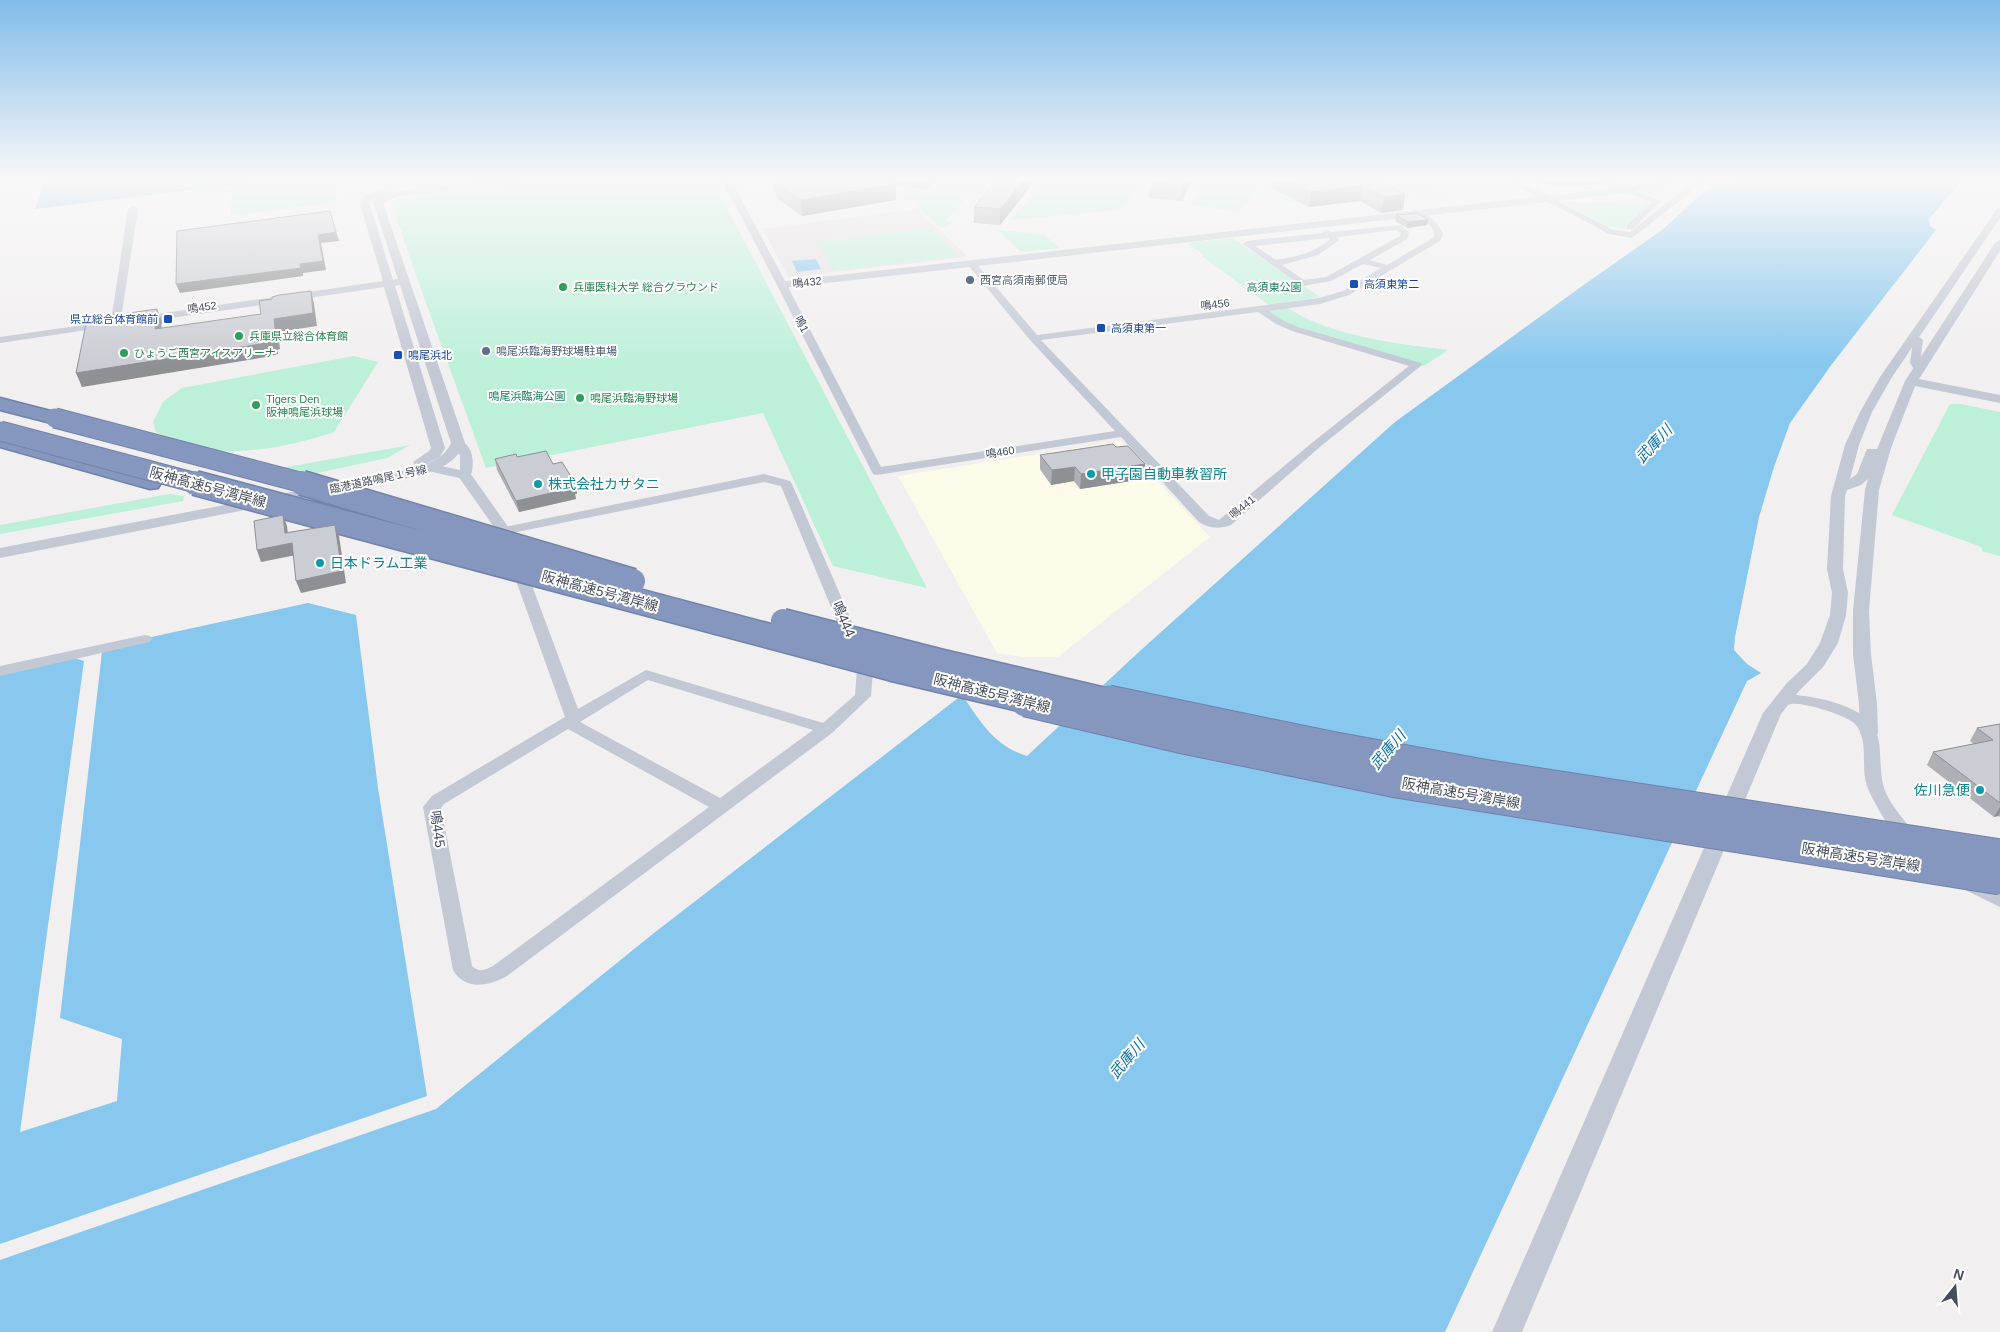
<svg xmlns="http://www.w3.org/2000/svg" width="2000" height="1332" viewBox="0 0 2000 1332" font-family="Helvetica,'Noto Sans JP',sans-serif">
	<style>
		.commercial { fill: #fcfae8 }
		.education { fill: #e3e0e1 }
		.green { fill: #bcf0d9 }
		.water { fill: #88c7ee }
		.lines { fill: none; stroke-linecap: round; stroke-linejoin: round }
		.motorway-casing { stroke: #7182ab; stroke-width: 3 }
		.minor { fill: #c2c8d4; fill-rule: evenodd }
		.tertiary { fill: #c2c8d4; fill-rule: evenodd }
		.motorway { fill: #8597bf; fill-rule: evenodd }
		.motorway-bridge-far2-casing { stroke: #7182ab; stroke-width: 21; stroke-linecap: butt }
		.motorway-bridge-far1-casing { stroke: #7182ab; stroke-width: 27; stroke-linecap: butt }
		.motorway-bridge-casing { stroke: #7182ab; stroke-width: 33; stroke-linecap: butt }
		.motorway-bridge-far2 { stroke: #8597bf; stroke-width: 19 }
		.motorway-bridge-far1 { stroke: #8597bf; stroke-width: 24 }
		.motorway-bridge { stroke: #8597bf; stroke-width: 31 }
		.wall { fill: #afb0b6 }
		.shaded-wall { fill: #8e9094 }
		.building { fill: #cbcdd4; stroke: #8e9094 }
		.service-dot { fill: #5c6f8a; stroke: #fff; stroke-width: 2 }
		.transit-dot { fill: #1a4fb4; stroke: #fff; stroke-width: 2 }
		.leisure-dot { fill: #2e9e5b; stroke: #fff; stroke-width: 2 }
		.culture-dot { fill: #0f9aa8; stroke: #fff; stroke-width: 2 }
		.labels { text-anchor: middle; stroke-width: 4; stroke-linejoin: round; paint-order: stroke }
		.far-service-label { font-size: 11px; fill: #4e5e75; stroke: #fff; text-anchor: start }
		.far-street-label { font-size: 11px; fill: #464e5d; stroke: #fff }
		.far-transit-label { font-size: 11px; fill: #164399; stroke: #fff; text-anchor: start }
		.far-leisure-label { font-size: 11px; fill: #27864d; stroke: #fff; text-anchor: start }
		.far-park-label { font-size: 11px; fill: #15805d; stroke: #fff }
		.culture-label { font-size: 14px; fill: #0d838f; stroke: #fff; text-anchor: start }
		.street-label { font-size: 14px; fill: #464e5d; stroke: #fff }
		.water-label { font-size: 15px; font-style: italic; fill: #096fad; stroke: #fff }
	</style>
	<rect width="100%" height="100%" fill="#f1efef"/>
	<!-- commercial -->
	<path class="commercial" d="M1120 441 1210 537 1058 657H1022L997 653 898 476Z"/>
	<!-- education -->
	<path class="education" d="M1495 179 1514 188 1399 199 1374 185 1396 183 1406 188Z
		M917 209 968 257 788 277 763 229Z"/>
	<!-- green -->
	<path class="green" d="M317 178H331L339 202 231 216 229 189Z
		M561 178H711L927 588 833 566 763 413 486 468 414 270 391 201 402 197Z
		M830 178H998L982 195 971 194 945 221 952 222 947 227H939L918 207 915 200H900L890 194 888 186 929 189 935 183 887 179Z
		M1046 178H1142L1133 200 1125 202 1119 210 1011 220Z
		M1204 178H1342L1371 193 1293 203 1272 193 1341 184 1333 179 1261 189 1237 212 1191 205Z
		M1563 202 1653 203 1625 229 1610 227Z
		M932 229 957 256 832 270 818 241Z
		M998 230 1043 234 1060 248 1021 252Z
		M1232 238 1320 297 1282 303C1319 335 1399 344 1448 350L1424 366 1295 328 1281 322 1261 307 1269 305 1203 257V254L1187 243Z
		M354 356 378 362 334 432C295 445 249 455 207 450 190 447 172 440 156 432L153 422 163 402 182 388Z
		M1950 404H1961L2000 412V556L1982 551V547L1892 515Z
		M410 445 387 458 303 476 281 468Z
		M169 494 184 496 183 501 0 534V525Z"/>
	<!-- water -->
	<path class="water" d="M46 178H289L35 209Z
		M1746 178H1964L1929 219 1930 226 1936 230 1832 364 1790 423 1774 467 1759 517 1735 637 1734 650 1747 664 1761 673 1747 681 1445 1332H0V1260L436 1109 654 933 962 695C981 722 994 746 1027 756L1141 650 1395 422 1585 284 1662 230 1708 188 1723 187Z
		M816 259 821 269 797 272 792 261Z
		M308 603 356 615 378 788 427 1096 0 1244V674L74 658 84 661 20 1132 117 1101 122 1039 60 1018 102 652 133 641Z"/>
	<g class="lines">
		<defs>
			<path id="motorway" d="M0 398 62 414 65 418 62 422 55 424 0 410Z
				M0 435 158 478 161 483 158 488 150 489 0 447Z"/>
		</defs>
		<!-- motorway casing -->
		<use href="#motorway" class="motorway-casing"/>
		<!-- minor -->
		<path class="minor" d="M1599 178H1609L1607 180 1661 201 1633 229H1627V225L1652 202 1599 183Z
			M1658 178H1679L1676 180Z
			M1695 178H1703L1701 184 1632 238 1609 234 1543 199 1550 197 1614 230 1630 232 1694 181Z
			M1414 210C1426 209 1439 224 1443 234L1440 241 1349 295 1320 304 1269 311 1282 320 1298 327 1421 363 1422 365 1321 446 1231 525C1219 529 1210 529 1199 522L1121 437 877 475 873 474 777 285 782 282 787 285 881 467 1115 431 1030 340 968 265V261H974L1037 335 1319 298 1343 291 1381 268 1363 264 1331 281 1302 286 1243 244 1247 241 1322 233 1326 230 1331 232 1401 225 1409 232 1407 239 1370 260 1387 265 1433 238 1435 234 1431 226 1414 214ZM1396 230 1401 233 1400 236 1326 277 1304 280 1282 265 1318 255 1338 241 1339 239 1337 237ZM1328 238 1330 239C1315 253 1295 257 1276 260L1255 246ZM1258 312 1276 324 1292 331 1409 366 1313 442 1219 520 1209 516 1041 340Z
			M1914 333 1923 340 1920 363 1924 369 1919 372 1915 371 1910 363 1913 341 1909 336Z
			M458 440C474 443 476 467 469 479 465 480 434 472 428 471L426 468 428 465 432 464 460 470V455L452 443Z
			M764 474 790 481 792 484 873 670 871 696 832 733 507 976C489 986 465 991 453 970L423 807 432 796 565 717 510 564 512 561H522L524 564 578 709 646 670 823 723 855 695 857 670 781 486 764 482 512 533 516 542 509 546 504 545 498 531 504 527ZM648 680 813 730 720 798 580 722ZM568 729 709 807 493 966C485 970 480 973 472 966L441 808 444 804Z
			M145 635 150 636 152 639 150 642 0 676V666Z
			M1790 694C1816 697 1868 705 1877 734 1882 750 1879 768 1883 784 1888 805 1907 821 1918 839L1915 843C1911 844 1908 846 1904 844 1894 838 1871 798 1867 786 1860 767 1870 738 1854 723 1845 715 1803 702 1792 704 1784 705 1782 709 1773 707L1771 704 1773 701Z
			M1967 876 2000 892V907L1961 888 1958 883 1961 878Z"/>
		<!-- tertiary -->
		<path class="tertiary" d="M506 178H537L533 181 395 197 383 203 465 443C454 467 432 472 408 478L0 558V548L407 470 422 466 415 465 413 462 429 451 431 448 384 287 137 323 131 320 137 317 383 281 359 201C367 193 377 191 388 188L391 189 392 192ZM379 196 373 202 398 279 393 280 369 202ZM400 285 451 443C446 454 437 460 426 464L440 457 445 448 395 286Z
			M721 178H730L785 281 1537 197 1503 178H1515L1548 196 1625 187 1677 178H1699L1625 193 782 288 777 285Z
			M133 206 138 209 120 325 0 343V337L111 321 128 209Z
			M2000 208V218L1892 377 1872 412 1859 445 1850 479 1857 474 1867 449H1877L1905 381 1995 243 2000 240V251L1919 379 2000 395V403L1915 386 1891 448 1879 490 1869 611 1871 654 1877 704 1878 733 1876 737 1869 739 1862 737 1860 733 1859 704 1853 654V611L1865 490 1868 479 1861 485 1847 490 1845 496 1843 569 1848 593 1846 615 1838 643 1823 667 1799 691 1781 714 1522 1332H1492L1763 713 1787 683 1807 664 1820 643 1830 615 1832 593 1827 569 1831 496 1845 445 1860 412 1880 377 1997 209Z
			M465 472 470 473 509 528 512 531 509 534H499L458 476 460 473Z"/>
		<!-- motorway -->
		<use href="#motorway" class="motorway"/>
		<defs>
			<path id="motorway-bridge-far2" d="M55 418 307 484
				M0 431 200 484"/>
			<path id="motorway-bridge-far1" d="M195 483 893 669 1032 702
				M302 483 633 581
				M783 621 939 661 1113 702"/>
			<path id="motorway-bridge" d="M1026 701 1179 737 1397 782 2000 879
				M1108 701 1330 747 1483 775 2000 855"/>
		</defs>
		<!-- motorway-bridge-far2 casing -->
		<use href="#motorway-bridge-far2" class="motorway-bridge-far2-casing"/>
		<!-- motorway-bridge-far1 casing -->
		<use href="#motorway-bridge-far1" class="motorway-bridge-far1-casing"/>
		<!-- motorway-bridge casing -->
		<use href="#motorway-bridge" class="motorway-bridge-casing"/>
		<!-- motorway-bridge-far2 -->
		<use href="#motorway-bridge-far2" class="motorway-bridge-far2"/>
		<!-- motorway-bridge-far1 -->
		<use href="#motorway-bridge-far1" class="motorway-bridge-far1"/>
		<!-- motorway-bridge -->
		<use href="#motorway-bridge" class="motorway-bridge"/>
	</g>
	<!-- wall -->
	<path class="wall" d="M800 178H939L928 189 896 186V200L802 216 776 198 775 182Z
		M1037 178 1000 225 974 223V207Z
		M1153 178H1193L1182 201 1149 198 1150 183Z
		M1272 178H1364L1405 194 1403 210 1381 213 1360 201 1309 207 1271 188Z
		M1529 178H1599L1597 184 1568 187 1528 181Z
		M1396 215 1427 225 1407 228 1395 221Z
		M1040 455 1144 479 1080 489 1074 481 1051 485 1040 469Z
		M517 457 553 464 575 483 577 494H575L576 499 519 512 497 470 495 459Z
		M2000 724V817L1998 816 1994 817 1927 765 1933 752 1974 744 1970 741 1977 728Z"/>
	<!-- shaded-wall -->
	<path class="shaded-wall" d="M928 178H939L928 189Z
		M1025 178H1037L1000 225V209Z
		M1187 178H1193L1182 201 1183 185Z
		M1575 178H1599L1597 184 1568 187 1570 179Z
		M895 184 896 200 802 216 801 200Z
		M1363 185 1360 201 1309 207 1311 192Z
		M1405 194 1403 210 1381 213 1384 197Z
		M330 211 339 241 321 243 326 270 303 273V276L180 293 176 284 300 264 318 235Z
		M1428 220 1427 225 1407 228 1408 222Z
		M311 291 314 304 317 326 278 332 280 349 277 350 278 354 266 357 82 387 76 373 273 337 274 319Z
		M157 309 162 321 160 342 155 329Z
		M1145 464 1144 479 1080 489 1081 474Z
		M1075 467 1074 481 1051 485 1052 470Z
		M575 483 577 494H575L576 499 519 512 516 501Z
		M283 515 287 526 289 544 292 543 296 555 261 562 257 550 285 533Z
		M335 525 339 536 346 583 301 593 296 581Z
		M2000 807V813L1998 816 1994 817Z"/>
	<!-- building -->
	<path class="building" d="M800 178H885L895 184 801 200 775 182Z
		M999 178H1025L1000 209 974 207Z
		M1153 178H1187L1183 185 1150 183Z
		M1285 178H1376L1405 194 1384 197 1363 185 1311 192Z
		M330 211 336 232 318 235 323 261 300 264 301 268 176 284 177 231Z
		M1418 213 1428 220 1408 222 1396 215Z
		M311 291 313 313 274 319 276 337H273V341L261 344 76 373 87 319 157 309 155 329 261 314 259 301 272 299V297L279 295Z
		M1113 444 1116 447 1128 446 1145 464 1081 474 1075 467 1052 470 1040 455Z
		M546 451 553 464 562 462 575 483 571 484 573 488 516 501 495 459 516 454 517 457Z
		M283 515 285 533 335 525 342 571 296 581 292 543 257 550 254 521Z
		M2000 724V803L1933 752 1993 740 1977 728Z"/>
	<!-- sky -->
	<linearGradient id="sky" x2="0" y2="1"><stop stop-color="#81bcea"/><stop offset="0.49" stop-color="#f9f8f8"/><stop offset="1" stop-color="#f9f8f8" stop-opacity="0"/></linearGradient>
	<rect width="2000" height="365" fill="url(#sky)"/>
	<!-- markers -->
	<g class="service-dot">
		<circle cx="970" cy="280" r="5"/>
		<circle cx="486" cy="351" r="5"/>
	</g>
	<g class="transit-dot">
		<rect x="1349" y="279" width="10" height="10" rx="2.5"/>
		<rect x="163" y="314" width="10" height="10" rx="2.5"/>
		<rect x="1096" y="323" width="10" height="10" rx="2.5"/>
		<rect x="393" y="350" width="10" height="10" rx="2.5"/>
	</g>
	<g class="leisure-dot">
		<circle cx="563" cy="287" r="5"/>
		<circle cx="239" cy="336" r="5"/>
		<circle cx="124" cy="353" r="5"/>
		<circle cx="580" cy="398" r="5"/>
		<circle cx="256" cy="405" r="5"/>
	</g>
	<g class="culture-dot">
		<circle cx="1091" cy="474" r="5"/>
		<circle cx="538" cy="484" r="5"/>
		<circle cx="320" cy="563" r="5"/>
		<circle cx="1980" cy="790" r="5"/>
	</g>
	<g class="labels">
		<!-- far-service labels -->
		<g class="far-service-label">
			<text x="980" y="284">西宮高須南郵便局</text>
			<text x="496" y="355">鳴尾浜臨海野球場駐車場</text>
		</g>
		<!-- far-street labels -->
		<g class="far-street-label">
			<text transform="translate(807 282) rotate(-7)" y="4">鳴432</text>
			<text transform="translate(1215 304) rotate(-7)" y="4">鳴456</text>
			<text transform="translate(202 307) rotate(-8)" y="4">鳴452</text>
			<text transform="translate(802 324) rotate(63)" y="4">鳴1</text>
			<text transform="translate(1000 452) rotate(-9)" y="4">鳴460</text>
			<text transform="translate(378 479) rotate(-12)" y="4">臨港道路鳴尾１号線</text>
			<text transform="translate(1242 507) rotate(-40)" y="4">鳴441</text>
		</g>
		<!-- far-transit labels -->
		<g class="far-transit-label">
			<text x="1364" y="288">高須東第二</text>
			<text x="158" y="323" text-anchor="end">県立総合体育館前</text>
			<text x="1111" y="332">高須東第一</text>
			<text x="408" y="359">鳴尾浜北</text>
		</g>
		<!-- far-leisure labels -->
		<g class="far-leisure-label">
			<text x="573" y="291">兵庫医科大学 総合グラウンド</text>
			<text x="249" y="340">兵庫県立総合体育館</text>
			<text x="134" y="357">ひょうご西宮アイスアリーナ</text>
			<text x="590" y="402">鳴尾浜臨海野球場</text>
			<text x="266" y="403">Tigers Den<tspan x="266" dy="13">阪神鳴尾浜球場</tspan></text>
		</g>
		<!-- far-park labels -->
		<g class="far-park-label">
			<text x="1274" y="291">高須東公園</text>
			<text x="527" y="400">鳴尾浜臨海公園</text>
		</g>
		<!-- culture labels -->
		<g class="culture-label">
			<text x="1101" y="479">甲子園自動車教習所</text>
			<text x="548" y="489">株式会社カサタニ</text>
			<text x="330" y="568">日本ドラム工業</text>
			<text x="1970" y="795" text-anchor="end">佐川急便</text>
		</g>
		<!-- street labels -->
		<g class="street-label">
			<text transform="translate(208 487) rotate(15)" y="5">阪神高速5号湾岸線</text>
			<text transform="translate(600 591) rotate(15)" y="5">阪神高速5号湾岸線</text>
			<text transform="translate(844 619) rotate(67)" y="5">鳴444</text>
			<text transform="translate(992 693) rotate(14)" y="5">阪神高速5号湾岸線</text>
			<text transform="translate(1461 793) rotate(10)" y="5">阪神高速5号湾岸線</text>
			<text transform="translate(438 829) rotate(82)" y="5">鳴445</text>
			<text transform="translate(1861 857) rotate(9)" y="5">阪神高速5号湾岸線</text>
		</g>
		<!-- water labels -->
		<g class="water-label">
			<text transform="translate(1654 444) rotate(-47)" y="5">武庫川</text>
			<text transform="translate(1388 750) rotate(-50)" y="5">武庫川</text>
			<text transform="translate(1127 1059) rotate(-50)" y="5">武庫川</text>
		</g>
	</g>
	<!-- north arrow -->
	<g transform="translate(1955 1287) rotate(17)" stroke="#ffffff" stroke-width="4" paint-order="stroke">
	<path d="M0-4L9 19L0 12L-9 19Z" fill="#464e5d"/>
	<text y="-8" font-size="14" font-weight="bold" text-anchor="middle" fill="#464e5d">N</text>
	</g>
</svg>
